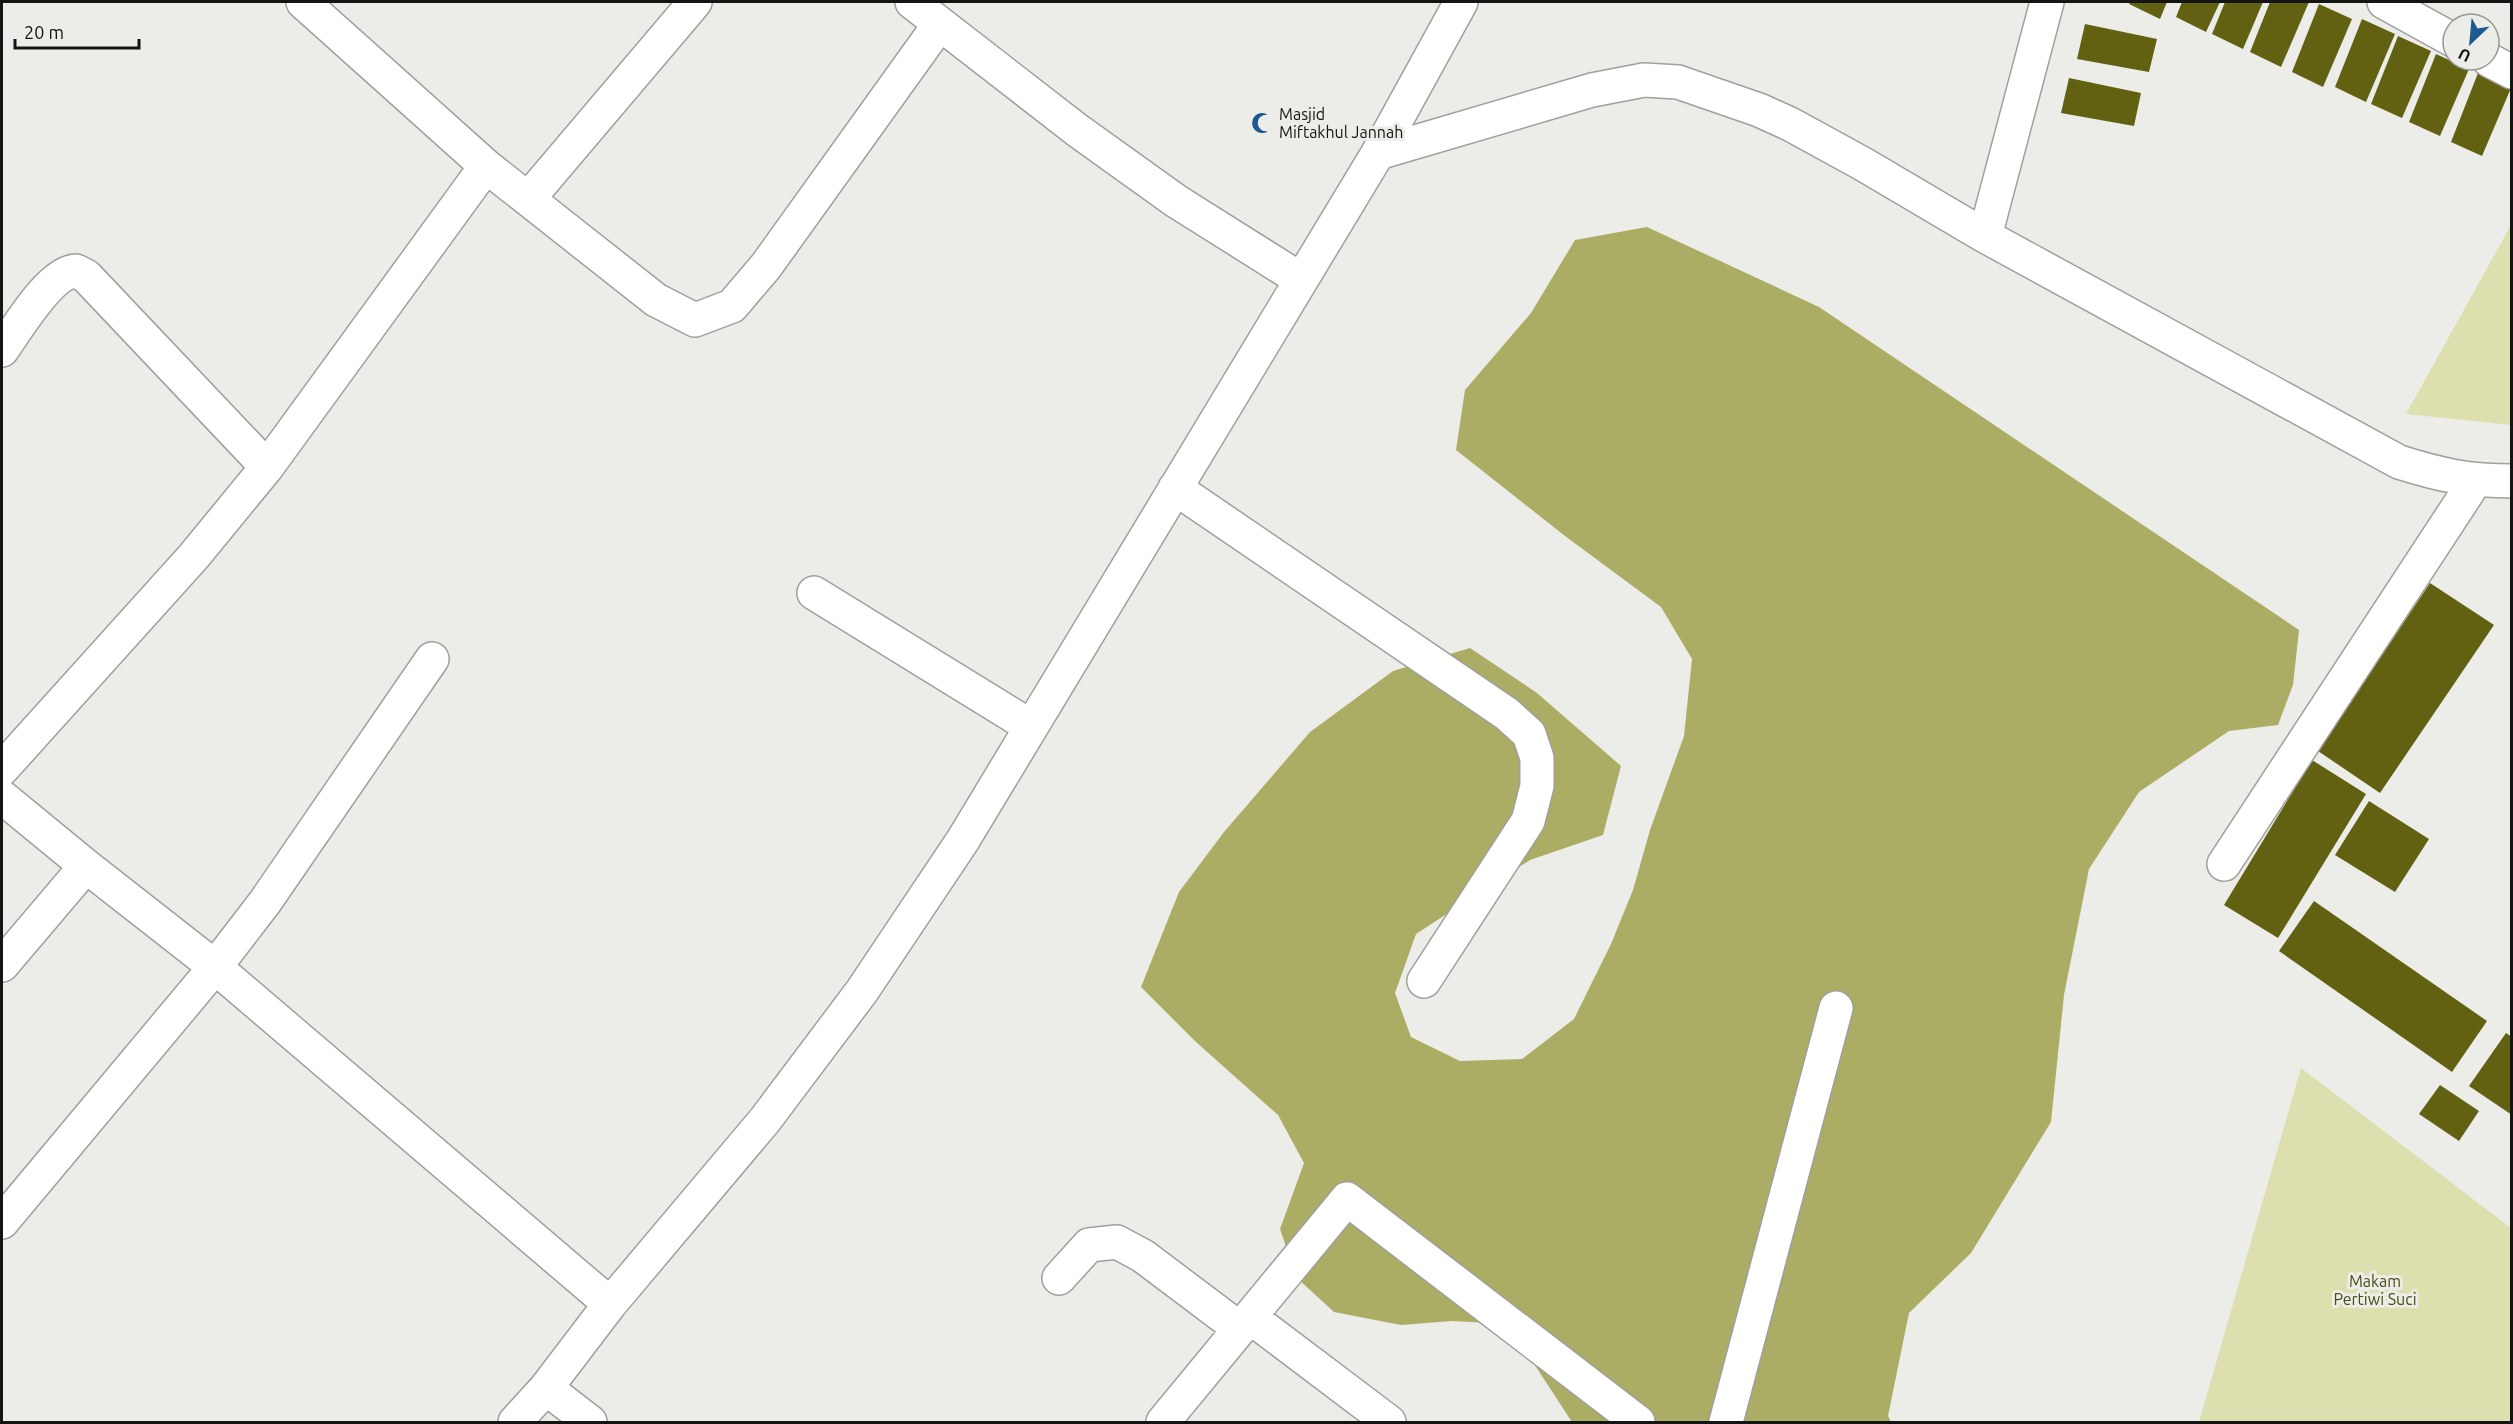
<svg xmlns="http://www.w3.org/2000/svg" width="2513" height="1424" viewBox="0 0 2513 1424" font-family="Ubuntu,sans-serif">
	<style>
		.green { fill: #dddfaf }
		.forest { fill: #acad64 }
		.building { fill: #616111 }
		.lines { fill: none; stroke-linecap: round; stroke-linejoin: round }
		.minor-casing { stroke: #9fa09b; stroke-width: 36 }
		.minor { stroke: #fff; stroke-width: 33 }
		.labels { text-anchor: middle; stroke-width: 6; stroke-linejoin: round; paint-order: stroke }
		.poi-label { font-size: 16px; fill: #141412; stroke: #ecede8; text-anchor: start }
		.park-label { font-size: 16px; fill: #4b4b13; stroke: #ecede8 }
	</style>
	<rect width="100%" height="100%" fill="#ecede8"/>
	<!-- green -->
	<path class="green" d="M2511 225V425L2406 414Z
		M2301 1068 2511 1228V1422H2199Z"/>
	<!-- forest -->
	<path class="forest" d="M1647 227 1819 307 2299 630 2293 685 2278 725 2229 731 2139 792 2089 869 2064 995 2051 1122 1971 1253 1909 1313 1888 1416 1891 1422H1572L1508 1324 1452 1321 1401 1325 1334 1312 1297 1278 1280 1229 1304 1163 1278 1115 1196 1042 1141 987 1179 892 1224 832 1310 732 1393 671 1470 648 1537 693 1621 766 1603 835 1530 860 1416 934 1395 993 1411 1037 1460 1061 1522 1059 1574 1019 1611 944 1633 890 1650 830 1684 736 1692 659 1661 607 1565 536 1456 450 1465 390 1531 313 1575 240Z"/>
	<!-- building -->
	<path class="building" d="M2130 2H2167L2160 19 2129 4Z
		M2182 2H2220L2206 32 2176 17Z
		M2225 2H2263L2243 49 2212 34Z
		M2270 2H2309L2281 67 2250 52Z
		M2319 4 2352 19 2323 87 2292 72Z
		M2362 19 2395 34 2366 102 2335 87Z
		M2085 24 2157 39 2149 72 2077 59Z
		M2398 36 2431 51 2402 118 2371 104Z
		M2436 54 2469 69 2440 136 2409 122Z
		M2478 73 2511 88 2482 156 2451 142Z
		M2069 78 2141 93 2134 126 2061 113Z
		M2430 583 2494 625 2380 793 2318 751Z
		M2312 760 2366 794 2278 938 2224 905Z
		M2369 801 2429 839 2395 892 2335 855Z
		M2314 901 2487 1021 2452 1072 2279 951Z
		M2506 1033 2512 1037V1115L2469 1086Z
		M2440 1085 2479 1111 2459 1141 2419 1114Z"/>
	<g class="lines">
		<defs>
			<path id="minor" d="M303 2 486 166 656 300 695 320 732 306 766 266 939 25
				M912 2 1077 130 1176 201 1300 279
				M2384 2 2453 40
				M2489 60 2512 72
				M1378 153 1461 2
				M528 199 695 2
				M1985 236 2047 2
				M2 350C17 329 50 272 76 271L86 276 267 467
				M1175 488 1507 714 1529 734 1537 758V786L1528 821 1424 981
				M814 593 1030 726
				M2 769 194 556 267 467 486 166
				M2 797 86 866 215 967 610 1304
				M2224 864 2475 481
				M2 965 86 866
				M2 1222 215 967 265 902 432 659
				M1059 1278 1089 1245 1117 1242 1143 1256 1240 1329
				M1250 1317 1389 1422
				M546 1388 590 1422
				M515 1422 546 1388 610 1304 765 1120 862 991 963 840 1378 153 1592 90 1644 80 1678 82 1759 110 1790 124 1863 164 1985 236 2399 462C2440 475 2468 481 2512 481
				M1163 1422 1347 1199 1638 1422
				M1726 1422 1836 1008"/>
		</defs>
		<!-- minor casing -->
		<use href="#minor" class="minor-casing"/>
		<!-- minor -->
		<use href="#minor" class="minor"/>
	</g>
	<!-- icons -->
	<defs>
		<symbol id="mosque-bare" viewBox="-9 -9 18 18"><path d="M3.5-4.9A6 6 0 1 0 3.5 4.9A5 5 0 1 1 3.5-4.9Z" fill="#1d5990" stroke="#ecede8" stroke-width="2.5" paint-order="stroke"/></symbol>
	</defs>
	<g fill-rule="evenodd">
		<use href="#mosque-bare" x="1247" y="108" width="30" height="30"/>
	</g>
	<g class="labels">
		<!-- poi labels -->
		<g class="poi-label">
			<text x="1279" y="120">Masjid<tspan x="1279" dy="18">Miftakhul Jannah</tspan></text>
		</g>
		<!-- park labels -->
		<g class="park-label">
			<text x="2375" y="1287">Makam<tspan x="2375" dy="18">Pertiwi Suci</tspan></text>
		</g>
	</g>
	<!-- border -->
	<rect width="2513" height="1424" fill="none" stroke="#141412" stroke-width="6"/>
	<!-- north arrow -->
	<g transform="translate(2471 42) rotate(206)"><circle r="28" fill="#ecede8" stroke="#969692" stroke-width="1.5"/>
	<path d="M0-4.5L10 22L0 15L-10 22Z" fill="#1d5990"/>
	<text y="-9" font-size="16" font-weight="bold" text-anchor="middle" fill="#141412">U</text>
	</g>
	<!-- scale -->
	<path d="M15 39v9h124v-9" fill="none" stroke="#141412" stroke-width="3"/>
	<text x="24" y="39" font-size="18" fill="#141412" stroke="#ecede8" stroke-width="4.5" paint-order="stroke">20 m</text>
</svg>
